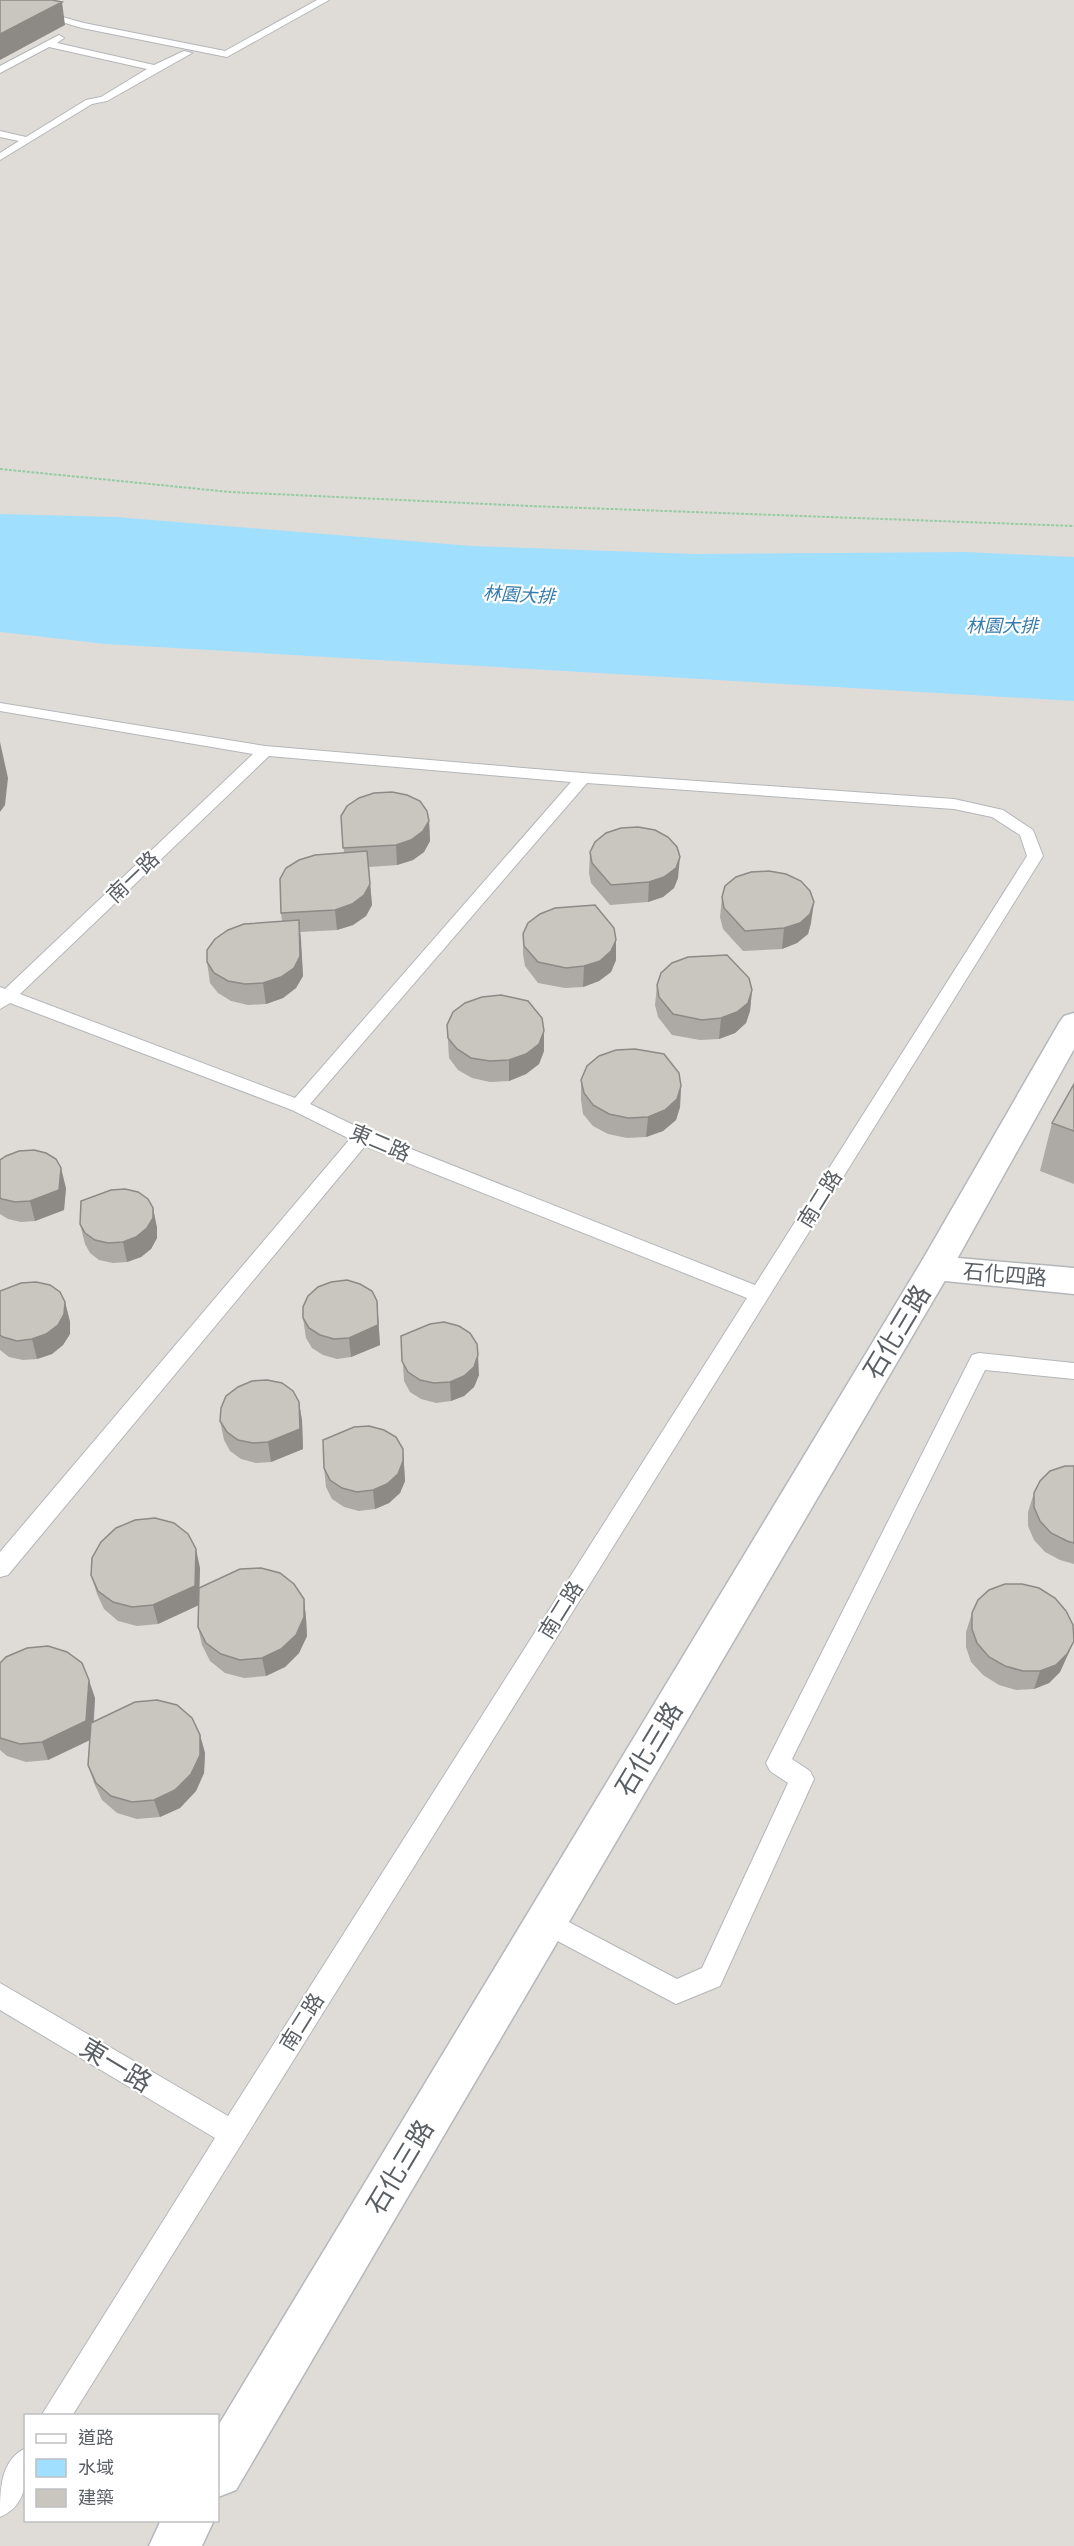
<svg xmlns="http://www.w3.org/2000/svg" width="1074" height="2546" viewBox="0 0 1074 2546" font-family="'DM Sans','Noto Sans TC',sans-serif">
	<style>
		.industrial { fill: #dfdcd7; fill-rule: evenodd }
		.water { fill: #a1dfff }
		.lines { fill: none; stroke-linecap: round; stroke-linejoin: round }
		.lane-casing { stroke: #b3b6ba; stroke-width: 2 }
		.street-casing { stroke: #b3b6ba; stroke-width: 3 }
		.secondary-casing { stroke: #b4b8bd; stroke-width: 3 }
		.path { stroke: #97cba1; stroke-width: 2; stroke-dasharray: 3 1.5; stroke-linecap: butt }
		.lane { fill: #fff; fill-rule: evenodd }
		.street { fill: #fff; fill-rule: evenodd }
		.secondary { fill: #fff; fill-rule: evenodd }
		.wall { fill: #ada9a4 }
		.shaded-wall { fill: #8d8a86 }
		.building { fill: #c9c5bf; stroke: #8d8a86; stroke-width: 1.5 }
		.labels { text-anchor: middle; stroke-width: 4.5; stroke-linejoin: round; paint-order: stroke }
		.far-water-label { font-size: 18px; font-style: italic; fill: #367bad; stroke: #fff }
		.street-label { font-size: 21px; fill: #5a5f64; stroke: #fff }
		.near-street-label { font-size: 26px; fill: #5a5f64; stroke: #fff }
	</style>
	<rect width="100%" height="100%" fill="#eeeae2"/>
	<!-- industrial -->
	<path class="industrial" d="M0 0H1074V2546H0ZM26 2416H218V2520H26Z"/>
	<!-- water -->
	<path class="water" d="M0 514 116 517 472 546 694 554 967 552 1074 557V701L106 644 0 632Z"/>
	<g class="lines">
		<defs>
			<path id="lane" d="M0 0 84 23 225 51 317 0H329L227 57 82 28 0 4Z
				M59 35 64 38 57 43 154 65 184 51 192 53 107 101 92 104 0 160V153L19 141 0 137V131L26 137 86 100 101 97 147 69 49 47 0 73V66Z
				M0 703 265 746 583 773 954 799 1003 810 1033 830 1043 856 72 2416H41L215 2138 0 2010V1983L228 2116 747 1298 365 1146 8 1575 0 1577V1552L350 1139 292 1110 10 1003 0 1009V987L5 989 253 754 0 711ZM269 756 571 782 295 1098 20 994ZM587 783 954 809 992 817 1020 835 1027 856 755 1285 368 1132 310 1104Z
				M979 1353 1074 1363V1379L985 1370 792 1759 810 1771 814 1779 720 1986 676 2004 537 1930 534 1922 537 1914 546 1910 677 1979 702 1968 788 1783 770 1771 766 1763 969 1361 972 1355Z
				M26 2448C26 2475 30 2504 0 2517 0 2490 0 2460 26 2448Z"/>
			<path id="street" d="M935 1256 1074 1268V1294L935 1280 923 1277 919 1268 923 1259Z"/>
			<path id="secondary" d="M1074 1013V1049L947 1277 236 2490 218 2497V2426L923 1259 1059 1023 1064 1016Z
				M161 2520H214L202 2546H149Z"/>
		</defs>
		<!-- lane casing -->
		<use href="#lane" class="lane-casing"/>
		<!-- street casing -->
		<use href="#street" class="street-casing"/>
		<!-- secondary casing -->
		<use href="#secondary" class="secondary-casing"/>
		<!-- path -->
		<path class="path" d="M0 469 230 492 530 506 1074 526"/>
		<!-- lane -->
		<use href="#lane" class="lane"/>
		<!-- street -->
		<use href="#street" class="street"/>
		<!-- secondary -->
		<use href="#secondary" class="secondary"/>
	</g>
	<!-- wall -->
	<path class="wall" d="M341 816 429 821 430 841 424 852 413 860 397 865 369 867 372 905 366 916 353 925 337 930 300 932 303 976 296 988 283 998 266 1004 248 1005 231 1001 218 993 210 983 207 962 282 921 281 913 344 853Z
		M590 852 678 878 674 888 663 897 648 902 610 905 591 883 589 873Z
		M722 897 811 923 808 934 797 943 782 949 743 951 723 929 720 917Z
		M523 934 616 960 611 972 599 981 583 987 565 988 538 983 525 966 523 954Z
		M657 985 752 990 750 1011 746 1023 735 1033 719 1039 700 1040 672 1035 658 1017 655 1005Z
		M447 1025 544 1051 539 1064 526 1074 509 1081 490 1082 472 1078 458 1070 449 1058Z
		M581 1080 681 1086 680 1107 676 1120 663 1131 646 1137 627 1138 608 1134 593 1126 583 1114 581 1100Z
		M1074 1084V1184L1040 1171 1052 1123Z
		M0 1160 66 1188 64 1210 35 1221 21 1222 8 1219 0 1214Z
		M153 1208 157 1228V1238L151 1249 141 1257 127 1262 113 1263 99 1260 90 1253 85 1244 80 1224Z
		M0 1291 65 1302 70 1322V1334L63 1345 52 1354 37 1359 23 1360 9 1357 0 1350Z
		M377 1301 380 1345 351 1357 337 1359 323 1355 312 1348 306 1338 303 1318Z
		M401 1336 479 1375 474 1387 464 1396 451 1401 436 1403 421 1399 410 1392 404 1381Z
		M299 1402 302 1421 303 1449 271 1462 256 1463 241 1459 230 1451 224 1440 220 1421Z
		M403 1449 405 1481 400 1493 389 1503 375 1509 359 1511 344 1507 332 1499 326 1487 324 1468Z
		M1074 1466V1564L1060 1560 1045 1552 1034 1540 1028 1526V1512L1034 1493Z
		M200 1568 199 1588 304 1599 306 1618 307 1636 299 1653 285 1667 266 1676 244 1678 225 1673 210 1661 202 1645 198 1627 199 1605 158 1624 137 1626 118 1621 104 1609 97 1594 91 1575Z
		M972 1613 1074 1641 1060 1672 1049 1683 1034 1689 1016 1690 999 1685 983 1675 971 1662 966 1647V1632Z
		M0 1663 95 1698 94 1722 200 1735 205 1753 204 1773 196 1791 180 1808 160 1817 137 1819 117 1813 102 1800 94 1783 88 1765 90 1740 48 1760 26 1762 7 1756 0 1750Z"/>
	<!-- shaded-wall -->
	<path class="shaded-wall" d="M62 2 65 25 0 60V34Z
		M0 742 8 778 5 805 0 812Z
		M429 821 430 841 424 852 413 860 397 865 396 845Z
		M680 857 678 878 674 888 663 897 648 902 649 882Z
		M370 884 372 905 366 916 353 925 337 930 335 910Z
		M814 902 811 923 808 934 797 943 782 949 784 928Z
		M299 920 301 940 303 976 296 988 283 998 266 1004 263 983Z
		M616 940V960L611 972 599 981 583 987 584 966Z
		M752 990 750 1011 746 1023 735 1033 719 1039 721 1018Z
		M544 1031V1051L539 1064 526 1074 509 1081V1060Z
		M681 1086 680 1107 676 1120 663 1131 646 1137 648 1117Z
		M61 1168 66 1188 64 1210 35 1221 30 1201Z
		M153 1208 157 1228V1238L151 1249 141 1257 127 1262 123 1242Z
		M377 1301 380 1345 351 1357 349 1338Z
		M65 1302 70 1322V1334L63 1345 52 1354 37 1359 32 1339Z
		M478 1355 479 1375 474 1387 464 1396 451 1401 450 1382Z
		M299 1402 302 1421 303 1449 271 1462 268 1442Z
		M403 1449 405 1481 400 1493 389 1503 375 1509 373 1490Z
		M196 1549 200 1568 199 1605 158 1624 153 1605Z
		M304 1599 306 1618 307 1636 299 1653 285 1667 266 1676 262 1658Z
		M1074 1641 1060 1672 1049 1683 1034 1689 1040 1671Z
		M89 1680 95 1698 92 1739 48 1760 42 1742Z
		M200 1735 205 1753 204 1773 196 1791 180 1808 160 1817 154 1800Z"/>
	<!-- building -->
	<path class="building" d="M0 0H52L62 2 0 34Z
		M392 792 407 795 420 801 427 811 429 821 423 831 411 840 396 845 343 848 341 816 347 806 359 798 374 793Z
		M638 827 655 830 668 837 677 847 680 857 676 868 664 877 649 882 611 885 592 863 590 852 595 842 606 833 621 828Z
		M367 851 370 884 364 895 352 904 335 910 281 913 280 879 286 868 299 860 315 855Z
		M769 871 786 874 801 881 810 891 814 902 810 914 800 923 784 928 745 931 724 908 722 897 725 886 736 877 751 872Z
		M595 905 614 928 616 940 611 951 600 961 584 966 566 968 538 962 524 946 523 934 528 923 540 914 555 908Z
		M299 920 300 956 294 968 281 977 263 983 245 984 228 981 214 973 207 962V950L215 939 228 930 244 924Z
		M727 955 749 978 752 990 748 1003 737 1012 721 1018 702 1020 673 1014 659 997 657 985 661 973 672 963 688 957Z
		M501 995 528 1001 542 1018 544 1031 539 1044 526 1054 509 1060 490 1061 471 1058 457 1049 448 1038 447 1025 453 1012 465 1003 482 997Z
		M635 1049 664 1054 679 1073 681 1086 677 1099 665 1110 648 1117 628 1118 609 1114 593 1105 584 1093 581 1080 587 1066 599 1056 616 1050Z
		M1074 1084V1131L1052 1123Z
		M34 1150 46 1153 56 1159 61 1168 59 1190 30 1201 15 1202 2 1199 0 1198V1160L6 1156 19 1151Z
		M125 1189 138 1192 148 1199 153 1208V1218L147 1228 136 1237 123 1242 108 1243 95 1240 85 1233 80 1224 81 1201 111 1190Z
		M347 1280 360 1284 372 1291 377 1301 378 1325 349 1338 334 1339 320 1335 309 1328 303 1318V1307L308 1296 318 1287 331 1282Z
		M36 1282 50 1285 60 1292 65 1302 64 1314 58 1325 46 1334 32 1339 17 1341 3 1337 0 1335V1291L21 1283Z
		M444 1322 459 1326 470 1333 477 1344 478 1355 474 1367 464 1376 450 1382 434 1383 420 1380 408 1372 402 1361 401 1336 430 1324Z
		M267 1380 282 1383 293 1391 299 1402 300 1429 268 1442 253 1443 238 1440 227 1432 220 1421 221 1408 226 1396 238 1387 252 1381Z
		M369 1426 384 1430 396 1437 403 1449V1461L398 1474 387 1484 373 1490 357 1492 342 1488 330 1480 324 1468 323 1440 354 1427Z
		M1065 1466H1074V1543L1067 1541 1051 1533 1040 1521 1034 1507V1493L1040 1481 1050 1471Z
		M155 1518 174 1523 188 1534 196 1549 195 1586 153 1605 132 1607 113 1602 98 1591 91 1575 92 1558 101 1542 116 1528 135 1520Z
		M261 1568 280 1573 294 1584 304 1599V1617L296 1635 281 1649 262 1658 240 1660 221 1654 206 1643 198 1627 199 1588 240 1569Z
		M1005 1584H1022L1039 1588 1055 1598 1066 1611 1073 1625 1074 1641 1067 1654 1056 1665 1040 1671H1023L1005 1666 989 1657 977 1643 972 1629V1613L978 1600 989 1590Z
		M48 1646 67 1652 82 1663 89 1680 86 1721 42 1742 20 1744 0 1738V1663L6 1657 27 1648Z
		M157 1700 177 1705 192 1718 200 1735V1755L191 1774 175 1790 154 1800 132 1802 111 1796 96 1783 88 1765 91 1723 135 1702Z"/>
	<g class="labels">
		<!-- far-water labels -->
		<g class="far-water-label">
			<text transform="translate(519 595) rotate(3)" y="6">林園大排</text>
			<text x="1002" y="632">林園大排</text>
		</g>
		<!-- street labels -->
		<g class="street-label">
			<text transform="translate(133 877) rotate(-44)" y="7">南一路</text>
			<text transform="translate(380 1143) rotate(23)" y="7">東二路</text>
			<text transform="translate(820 1199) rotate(-58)" y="7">南二路</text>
			<text transform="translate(1005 1275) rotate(5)" y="7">石化四路</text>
			<text transform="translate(561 1610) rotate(-58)" y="7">南二路</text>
			<text transform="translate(302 2022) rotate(-58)" y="7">南二路</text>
		</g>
		<!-- near-street labels -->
		<g class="near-street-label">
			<text transform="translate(897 1332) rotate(-59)" y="9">石化三路</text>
			<text transform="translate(649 1749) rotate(-59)" y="9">石化三路</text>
			<text transform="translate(116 2065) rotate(31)" y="9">東一路</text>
			<text transform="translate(400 2167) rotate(-59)" y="9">石化三路</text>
		</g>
	</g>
	<!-- legend -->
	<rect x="24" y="2414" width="195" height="108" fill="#ffffff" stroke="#bdbfc1" stroke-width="1.5"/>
	<rect x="36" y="2434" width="30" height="9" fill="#ffffff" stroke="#bdbfc1" stroke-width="1.5"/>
	<text x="78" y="2444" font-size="18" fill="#5a5f64">道路</text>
	<rect x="36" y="2459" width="30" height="18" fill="#a1dfff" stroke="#bdbfc1" stroke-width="1.5"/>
	<text x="78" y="2474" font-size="18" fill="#5a5f64">水域</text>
	<rect x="36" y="2489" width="30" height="18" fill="#c9c5bf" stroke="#bdbfc1" stroke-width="1.5"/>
	<text x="78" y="2504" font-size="18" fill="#5a5f64">建築</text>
</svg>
